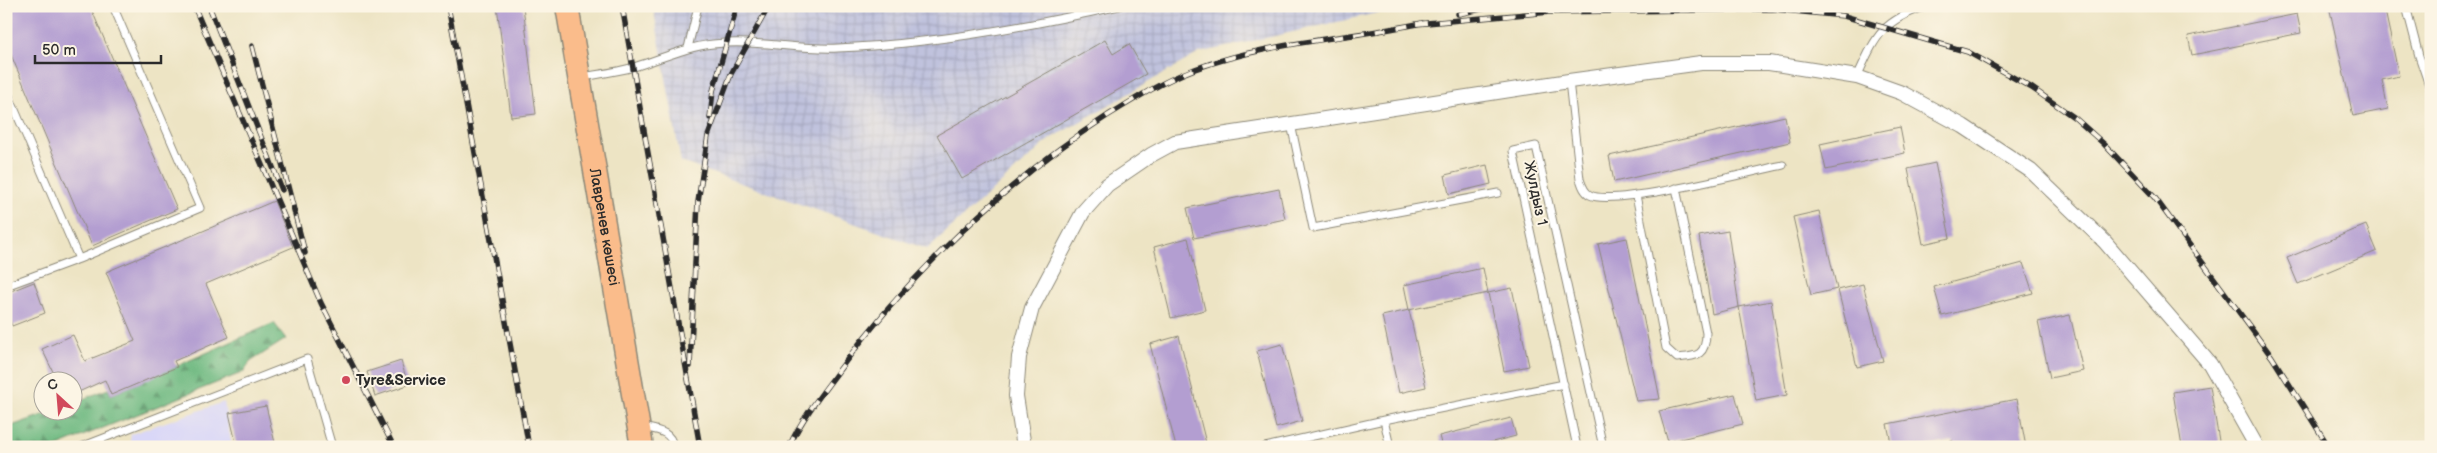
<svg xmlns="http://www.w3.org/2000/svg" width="2437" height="453" viewBox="0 0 2437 453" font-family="'Balsamiq Sans',sans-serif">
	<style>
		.built { fill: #d9d7f8 }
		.industrial { fill: url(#industrial-grid) }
		.forest { fill: url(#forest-firs); stroke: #4c7256 }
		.building { fill: #b39ed1 }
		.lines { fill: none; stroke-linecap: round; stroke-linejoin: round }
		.lane-casing { stroke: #8c8878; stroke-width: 9 }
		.street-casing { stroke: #8c8878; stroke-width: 16 }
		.primary-casing { stroke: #8c8878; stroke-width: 25 }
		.lane { stroke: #fff; stroke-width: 7 }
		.street { stroke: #fff; stroke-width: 14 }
		.primary { stroke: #fabc8b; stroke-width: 22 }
		.rail-casing { stroke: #2b2b2b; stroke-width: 5.5 }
		.rail { stroke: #fcf5e5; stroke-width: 4; stroke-dasharray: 11; stroke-linecap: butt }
		.poi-dot { fill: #d1495b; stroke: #fcf5e5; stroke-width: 2 }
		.labels { text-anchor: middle; stroke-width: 4; stroke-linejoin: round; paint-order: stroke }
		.street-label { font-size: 15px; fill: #2b2b2b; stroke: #fcf5e5 }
		.poi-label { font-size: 15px; font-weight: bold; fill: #2b2b2b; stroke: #fcf5e5; text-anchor: start }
	</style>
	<defs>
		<pattern id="industrial-grid" width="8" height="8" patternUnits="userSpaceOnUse" patternTransform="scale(1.25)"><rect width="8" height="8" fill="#c0c2dd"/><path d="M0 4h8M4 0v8" fill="none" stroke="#a5a7be"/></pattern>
		<pattern id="forest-firs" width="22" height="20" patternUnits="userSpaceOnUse" patternTransform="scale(1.25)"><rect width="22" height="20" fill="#6eb981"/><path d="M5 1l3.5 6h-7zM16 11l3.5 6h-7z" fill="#5b976a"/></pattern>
	</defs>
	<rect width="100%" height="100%" fill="#fcf5e5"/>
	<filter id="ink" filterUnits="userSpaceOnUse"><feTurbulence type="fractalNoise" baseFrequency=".02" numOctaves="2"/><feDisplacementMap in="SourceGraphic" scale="10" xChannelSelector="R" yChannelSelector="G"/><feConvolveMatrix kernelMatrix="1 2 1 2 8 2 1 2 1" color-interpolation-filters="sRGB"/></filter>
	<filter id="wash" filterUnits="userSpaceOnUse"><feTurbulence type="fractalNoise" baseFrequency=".0096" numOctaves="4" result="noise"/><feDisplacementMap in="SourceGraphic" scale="20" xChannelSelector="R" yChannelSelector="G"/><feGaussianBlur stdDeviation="1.12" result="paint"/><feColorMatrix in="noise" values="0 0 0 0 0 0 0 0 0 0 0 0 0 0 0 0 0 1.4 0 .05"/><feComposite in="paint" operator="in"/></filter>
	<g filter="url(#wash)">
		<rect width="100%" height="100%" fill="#ede4c4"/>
		<!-- built -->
		<path class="built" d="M224 402 232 447H129L131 434Z"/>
		<!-- industrial -->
		<path class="industrial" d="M653 6H1408L1199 53 1050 139 927 249 681 162Z"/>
		<!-- forest -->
		<path class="forest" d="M274 323 286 339 250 362 244 372 55 447H6V428L54 411 72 410 73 403 108 389 111 395Z"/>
		<g id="blocks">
			<!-- building -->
			<path class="building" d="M6 6H90L177 209 92 246 6 43Z
				M497 6H523L536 114 511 117Z
				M2329 6H2384L2399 76 2382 80 2388 109 2353 116Z
				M2297 14 2301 33 2192 55 2188 36Z
				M1105 40 1113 54 1129 44 1146 74 962 179 937 135Z
				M1785 116 1790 142 1614 182 1609 156Z
				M1900 127 1905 153 1826 170 1820 144Z
				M1935 163 1950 238 1923 244 1908 169Z
				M1487 165 1491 184 1449 194 1445 175Z
				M1279 189 1285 219 1194 238 1187 208Z
				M274 201 293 247 206 284 229 337 174 361 177 367 111 395 105 380 72 395V380H57L42 349 73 335 85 361 135 341 106 272Z
				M1819 211 1837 289 1811 295 1793 217Z
				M2366 225 2377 251 2298 284 2287 258Z
				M1728 231 1739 307 1712 314 1699 236Z
				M1188 238 1205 310 1171 318 1154 247Z
				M1627 238 1660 399 1636 401 1598 244Z
				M2023 263 2033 293 1942 316 1934 287Z
				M1483 268 1488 293 1409 310 1404 285Z
				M34 282 45 313 12 326 6 310V293Z
				M1863 284 1883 361 1857 367 1838 290Z
				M1512 288 1529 366 1504 371 1488 293Z
				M1771 301 1787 395 1756 401 1739 307Z
				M1409 310 1426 387 1399 393 1382 316Z
				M2070 315 2083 371 2050 378 2038 322Z
				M1179 336 1207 447H1176L1150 344Z
				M1282 344 1302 421 1276 428 1257 351Z
				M401 361 408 385 375 396 367 372Z
				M2210 386 2220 447H2182L2173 392Z
				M1735 394 1743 424 1668 442 1659 411Z
				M2017 399 2026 447H1954L1953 441 1922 447H1892L1887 424Z
				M266 406 276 447H237L229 413Z
				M1511 418 1516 436 1472 447H1442L1439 436Z"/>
		</g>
	</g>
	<g filter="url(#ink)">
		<use href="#blocks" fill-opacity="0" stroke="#8c8878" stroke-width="1"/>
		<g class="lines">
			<defs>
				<path id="lane" d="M2406 6 2419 56 2431 91
					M688 48 698 6
					M582 77C599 74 617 72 634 67 661 59 685 47 713 44 755 39 797 50 838 48 933 44 1027 27 1119 6
					M1857 77C1876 36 1881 21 1927 6
					M1569 81 1580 179C1582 185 1584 192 1590 195 1613 207 1751 172 1783 165
					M6 89 79 259
					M1291 124 1313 228 1498 193
					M1636 195 1666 348 1677 358C1696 356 1706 357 1706 333L1676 188
					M6 286 79 259 200 208 113 6
					M1384 420 1564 384
					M643 427C656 430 672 431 673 447
					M81 447 307 359 332 447
					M1265 447 1384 420 1390 447
					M1577 447 1513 151 1536 146 1603 447"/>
				<path id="street" d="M1024 447 1016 396 1019 357 1032 308 1083 212 1107 185 1151 155 1175 142 1569 81 1701 63H1769L1857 77 1902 93 1963 126 2031 171 2105 242 2210 364 2257 447"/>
				<g id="primary">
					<path id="s1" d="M567 6 642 447"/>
				</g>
			</defs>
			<!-- lane casing -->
			<use href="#lane" class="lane-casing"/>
			<!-- street casing -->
			<use href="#street" class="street-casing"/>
			<!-- primary casing -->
			<use href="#primary" class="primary-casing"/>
			<!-- lane -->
			<use href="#lane" class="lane"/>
			<!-- street -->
			<use href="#street" class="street"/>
			<!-- primary -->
			<use href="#primary" class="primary"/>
			<defs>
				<path id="rail" d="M194 6 321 303 394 447
					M209 6 282 190
					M448 6 529 447
					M622 6 700 447
					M1458 14 1495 6
					M1416 24 1550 12 1773 9 1844 16 1968 52 2032 88 2075 118 2104 144 2155 198 2272 357 2329 447
					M252 46 305 253
					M710 118 713 91 737 6
					M690 366 698 202 708 136 731 74 769 6
					M789 447C801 420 819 397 837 373 907 277 1007 180 1107 116 1136 98 1163 81 1195 69 1268 42 1346 39 1422 23"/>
			</defs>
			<!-- rail casing -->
			<use href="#rail" class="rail-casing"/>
			<!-- rail -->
			<use href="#rail" class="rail"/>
		</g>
	</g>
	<!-- markers -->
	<circle class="poi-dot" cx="346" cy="380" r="5"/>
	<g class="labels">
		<!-- street labels -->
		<g class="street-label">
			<text transform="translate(1536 193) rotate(78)" y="5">Жулдыз 1</text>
			<text dy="5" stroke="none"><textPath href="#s1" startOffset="224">Лавренев көшесі</textPath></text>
		</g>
		<!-- poi labels -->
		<g class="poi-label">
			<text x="356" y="385">Tyre&amp;Service</text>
		</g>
	</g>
	<!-- margin -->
	<rect width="2437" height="453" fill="none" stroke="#fcf5e5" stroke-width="25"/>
	<!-- north arrow -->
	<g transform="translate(58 396) rotate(334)"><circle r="24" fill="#fcf5e5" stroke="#a8a49b"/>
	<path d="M0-4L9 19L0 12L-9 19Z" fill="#d1495b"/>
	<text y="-8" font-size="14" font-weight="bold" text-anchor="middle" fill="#2b2b2b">С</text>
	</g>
	<!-- scale -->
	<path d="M35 55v8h126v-8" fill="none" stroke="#2b2b2b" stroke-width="2.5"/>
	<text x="42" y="55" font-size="15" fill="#2b2b2b" stroke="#fcf5e5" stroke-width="4" paint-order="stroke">50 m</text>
</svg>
